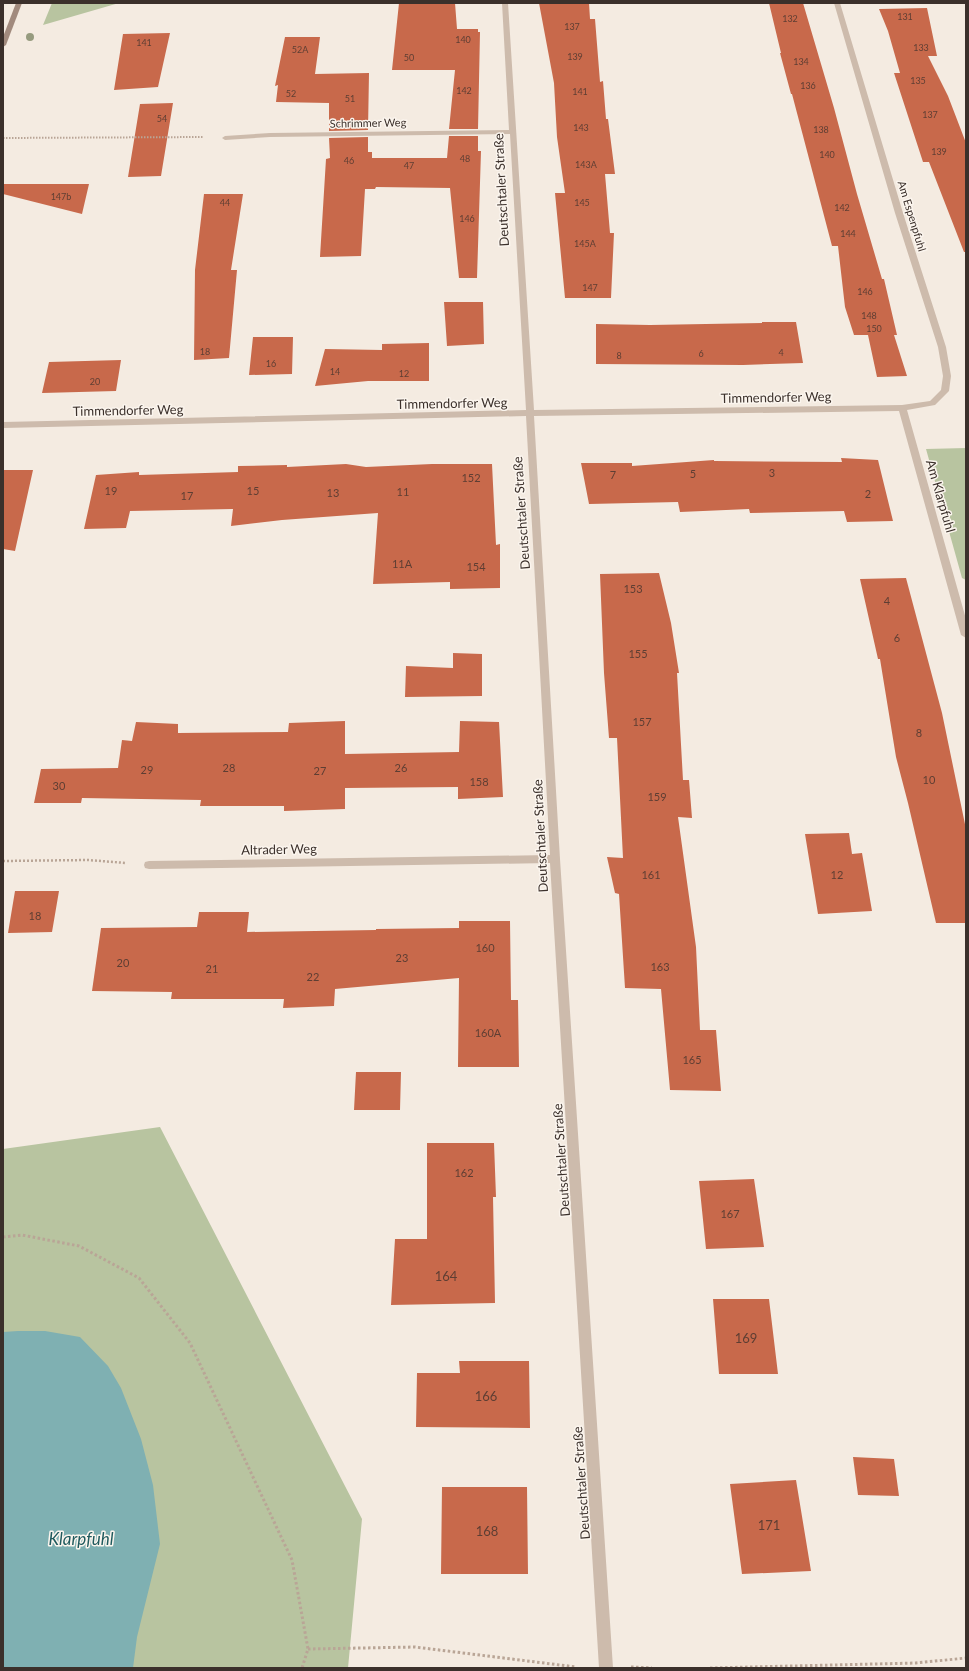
<svg xmlns="http://www.w3.org/2000/svg" width="969" height="1671" viewBox="0 0 969 1671" font-family="Lato,sans-serif">
	<style>
		.green { fill: #b8c4a0 }
		.water { fill: #7fb0b2 }
		.building { fill: #c8694b }
		.lines { fill: none; stroke-linecap: round; stroke-linejoin: round }
		.path-far2 { stroke: #b9a596; stroke-width: 2; stroke-dasharray: 1.5 1.5; stroke-linecap: butt }
		.path-far1 { stroke: #b9a596; stroke-width: 2.5; stroke-dasharray: 2 2; stroke-linecap: butt }
		.path { stroke: #b9a596; stroke-width: 3; stroke-dasharray: 2.5 2.5; stroke-linecap: butt }
		.minor { fill: #cdbbac; fill-rule: evenodd }
		.secondary { fill: #a18a7d; fill-rule: evenodd }
		.tree { fill: #969b7f }
		.labels { text-anchor: middle; stroke-width: 3; stroke-linejoin: round; paint-order: stroke }
		.far-number-label { font-size: 9px; fill: #5e3e33 }
		.far-street-label { font-size: 11px; fill: #3b302b; stroke: #fbf5ee }
		.number-label { font-size: 11px; fill: #5e3e33 }
		.street-label { font-size: 13px; fill: #3b302b; stroke: #fbf5ee }
		.near-number-label { font-size: 13px; fill: #5e3e33 }
		.near-water-label { font-size: 17px; font-style: italic; fill: #1f5a5e; stroke: #fbf5ee }
	</style>
	<rect width="100%" height="100%" fill="#f4ebe1"/>
	<!-- green -->
	<path class="green" d="M52 3H119L43 25Z
		M966 448V580L962 578 926 449Z
		M160 1127 362 1519 348 1668H3V1149Z"/>
	<!-- water -->
	<path class="water" d="M18 1331H45L80 1337 108 1366 121 1388 141 1439 153 1485 160 1544 137 1637 133 1668H3V1332Z"/>
	<!-- building -->
	<path class="building" d="M399 3H455L457 29H478V32H480L478 129H449L455 70H392Z
		M539 3H589L590 19H595L600 82 603 81 606 119H608L615 174H605L610 233H614L611 298H565L555 193H565L557 137 554 83Z
		M769 3H803L834 108 857 194 882 279H884L897 335H894L907 376 877 377 868 335H854L845 307 838 246H832L792 94H791L780 53H781Z
		M927 8 937 56H928L948 96 966 143V252H964L929 162H923L894 73H900L888 31 879 9Z
		M170 33 158 87 114 90 123 34Z
		M285 37H320L315 74 369 73 368 130 329 131V103L276 102 278 85 275 86Z
		M173 103 161 176 128 177 140 104Z
		M449 136H478V151H481L477 278H459L450 188 376 187 375 189H365L361 256 320 257 326 159 330 158 329 138 368 137V152H372V158H447Z
		M3 184H89L82 214 3 194Z
		M204 194H243L231 270H237L229 358 194 360 195 270Z
		M444 302H483L484 344 447 346Z
		M762 322H796L803 363 743 365 596 364V324L650 325 762 323Z
		M253 337H293L292 374 249 375Z
		M429 343V381H368L315 386 325 349 382 350V344Z
		M121 360 116 391 42 393 49 362Z
		M841 458 878 460 893 521 847 522 844 511 750 513 749 509 680 512 678 502 589 504 581 463H632V466L714 460V461L842 462Z
		M346 464 366 467 432 464H492L496 545 500 544V588L450 589V582L373 584 378 513 282 520 231 526 233 509 130 511 126 528 84 529 96 475 139 472V475L238 472V466L287 465V467Z
		M3 470H33L15 551 3 549Z
		M659 573 671 623 679 673H677L683 780H689L692 818 678 817 696 947 700 1030H716L721 1091 670 1090 661 989 625 988 619 894 615 893 607 857 623 858 617 738H609L604 673 600 574Z
		M906 578 942 713 966 829V923H936L908 803 896 757 880 659H878L860 579Z
		M453 653 482 654V696L405 697 406 666 453 668Z
		M345 721V754L459 752 460 721 499 722 503 797 458 799V787L345 788V809L284 811V806H200L201 800 82 798 81 803H34L41 769 118 768 122 740 132 741 136 722 178 724V733L288 732 289 723Z
		M849 833 852 854 862 853 872 911 818 914 805 834Z
		M15 891H59L52 932 8 933Z
		M199 912H249L247 932 376 930V929L459 928V921H510L511 1000H518L519 1067H458L459 978 335 989 334 1006 283 1008 284 999H171L172 992 92 991 101 928 197 927Z
		M356 1072H401L400 1110H354Z
		M427 1143H494L496 1197H493L495 1303 391 1305 395 1239H427Z
		M754 1179 764 1247 706 1249 699 1181Z
		M713 1299H769L778 1374H719Z
		M459 1361H529L530 1428 416 1427 417 1373H460Z
		M853 1457 894 1459 899 1496 858 1495Z
		M796 1480 811 1571 742 1574 730 1484Z
		M442 1487H527L528 1574H441Z"/>
	<g class="lines">
		<!-- path-far2 -->
		<path class="path-far2" d="M3 138 204 137"/>
		<!-- path-far1 -->
		<path class="path-far1" d="M3 861 88 860 126 863"/>
		<!-- path -->
		<path class="path" d="M3 1237 22 1235 79 1246 139 1278 190 1343 292 1560 308 1649 302 1668
			M308 1649 415 1647 576 1667
			M631 1667 652 1668
			M710 1668 916 1663 966 1658"/>
		<!-- minor -->
		<path class="minor" d="M502 3H508L534 410 902 405 930 401 941 390 943 376 938 347 895 213 834 3H840L903 213 946 347 951 376 949 391 935 405 907 410 966 619V638L961 635 899 411 534 416 560 859 613 1668H599L550 863 149 869 145 868 144 865 145 862 149 861 550 855 526 416 3 428V422L526 410 510 134 270 137 225 140 222 138 225 136 270 133 509 130Z"/>
		<!-- secondary -->
		<path class="secondary" d="M16 3H22L6 45 3 47V37Z"/>
	</g>
	<!-- trees -->
	<circle class="tree" cx="30" cy="37" r="4"/>
	<g class="labels">
		<!-- far-number labels -->
		<g class="far-number-label">
			<text x="905" y="20">131</text>
			<text x="790" y="22">132</text>
			<text x="572" y="30">137</text>
			<text x="463" y="43">140</text>
			<text x="144" y="46">141</text>
			<text x="921" y="51">133</text>
			<text x="300" y="53">52A</text>
			<text x="575" y="60">139</text>
			<text x="409" y="61">50</text>
			<text x="801" y="65">134</text>
			<text x="918" y="84">135</text>
			<text x="808" y="89">136</text>
			<text x="464" y="94">142</text>
			<text x="580" y="95">141</text>
			<text x="291" y="97">52</text>
			<text x="350" y="102">51</text>
			<text x="930" y="118">137</text>
			<text x="162" y="122">54</text>
			<text x="581" y="131">143</text>
			<text x="821" y="133">138</text>
			<text x="939" y="155">139</text>
			<text x="827" y="158">140</text>
			<text x="465" y="162">48</text>
			<text x="349" y="164">46</text>
			<text x="586" y="168">143A</text>
			<text x="409" y="169">47</text>
			<text x="61" y="200">147b</text>
			<text x="225" y="206">44</text>
			<text x="582" y="206">145</text>
			<text x="842" y="211">142</text>
			<text x="467" y="222">146</text>
			<text x="848" y="237">144</text>
			<text x="585" y="247">145A</text>
			<text x="590" y="291">147</text>
			<text x="865" y="295">146</text>
			<text x="869" y="319">148</text>
			<text x="874" y="332">150</text>
			<text x="205" y="355">18</text>
			<text x="781" y="356">4</text>
			<text x="701" y="357">6</text>
			<text x="619" y="359">8</text>
			<text x="271" y="367">16</text>
			<text x="335" y="375">14</text>
			<text x="404" y="377">12</text>
			<text x="95" y="385">20</text>
		</g>
		<!-- far-street labels -->
		<g class="far-street-label">
			<text transform="translate(368 123) rotate(-1)" y="4">Schrimmer Weg</text>
			<text transform="translate(912 216) rotate(73)" y="4">Am Espenpfuhl</text>
		</g>
		<!-- number labels -->
		<g class="number-label">
			<text x="772" y="477">3</text>
			<text x="693" y="478">5</text>
			<text x="613" y="479">7</text>
			<text x="471" y="482">152</text>
			<text x="111" y="495">19</text>
			<text x="253" y="495">15</text>
			<text x="403" y="496">11</text>
			<text x="333" y="497">13</text>
			<text x="868" y="498">2</text>
			<text x="187" y="500">17</text>
			<text x="402" y="568">11A</text>
			<text x="476" y="571">154</text>
			<text x="633" y="593">153</text>
			<text x="887" y="605">4</text>
			<text x="897" y="642">6</text>
			<text x="638" y="658">155</text>
			<text x="642" y="726">157</text>
			<text x="919" y="737">8</text>
			<text x="229" y="772">28</text>
			<text x="401" y="772">26</text>
			<text x="147" y="774">29</text>
			<text x="320" y="775">27</text>
			<text x="929" y="784">10</text>
			<text x="479" y="786">158</text>
			<text x="59" y="790">30</text>
			<text x="657" y="801">159</text>
			<text x="651" y="879">161</text>
			<text x="837" y="879">12</text>
			<text x="35" y="920">18</text>
			<text x="485" y="952">160</text>
			<text x="402" y="962">23</text>
			<text x="123" y="967">20</text>
			<text x="660" y="971">163</text>
			<text x="212" y="973">21</text>
			<text x="313" y="981">22</text>
			<text x="488" y="1037">160A</text>
			<text x="692" y="1064">165</text>
			<text x="464" y="1177">162</text>
			<text x="730" y="1218">167</text>
		</g>
		<!-- street labels -->
		<g class="street-label">
			<text transform="translate(501 190) rotate(-93)" y="5">Deutschtaler Straße</text>
			<text transform="translate(776 397) rotate(-1)" y="5">Timmendorfer Weg</text>
			<text transform="translate(452 403) rotate(-1)" y="5">Timmendorfer Weg</text>
			<text transform="translate(128 410) rotate(-1)" y="5">Timmendorfer Weg</text>
			<text transform="translate(941 496) rotate(74)" y="5">Am Klarpfuhl</text>
			<text transform="translate(521 513) rotate(-94)" y="5">Deutschtaler Straße</text>
			<text transform="translate(540 836) rotate(-93)" y="5">Deutschtaler Straße</text>
			<text transform="translate(279 849) rotate(-1)" y="5">Altrader Weg</text>
			<text transform="translate(561 1160) rotate(-94)" y="5">Deutschtaler Straße</text>
			<text transform="translate(581 1483) rotate(-94)" y="5">Deutschtaler Straße</text>
		</g>
		<!-- near-number labels -->
		<g class="near-number-label">
			<text x="446" y="1281">164</text>
			<text x="746" y="1343">169</text>
			<text x="486" y="1401">166</text>
			<text x="769" y="1530">171</text>
			<text x="487" y="1536">168</text>
		</g>
		<!-- near-water labels -->
		<g class="near-water-label">
			<text x="81" y="1545">Klarpfuhl</text>
		</g>
	</g>
	<!-- border -->
	<rect width="969" height="1671" fill="none" stroke="#3b302b" stroke-width="8"/>
</svg>
